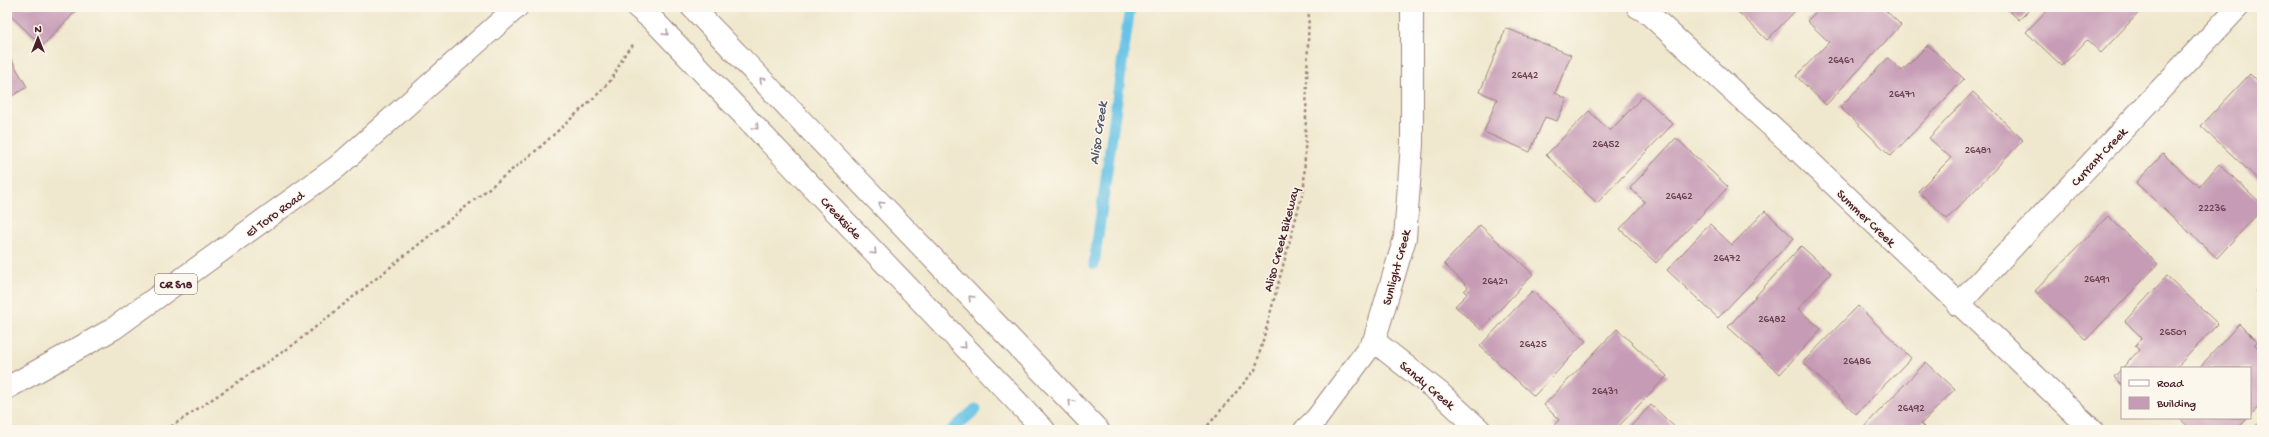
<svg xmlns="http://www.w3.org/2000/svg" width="2269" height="437" viewBox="0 0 2269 437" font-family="'Gochi Hand',sans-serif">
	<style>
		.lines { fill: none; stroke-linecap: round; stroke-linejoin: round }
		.stream { stroke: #67c2e5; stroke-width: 11 }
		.building { fill: #c69bb5 }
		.street-casing { stroke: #9d847c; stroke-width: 24 }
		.primary-casing { stroke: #9d847c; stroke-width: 24 }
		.path { stroke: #9d847c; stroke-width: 2.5; stroke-dasharray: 3 3; stroke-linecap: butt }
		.street { stroke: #fff; stroke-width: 22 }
		.primary { stroke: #fff; stroke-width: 22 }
		.oneway { stroke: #ae9aa0 }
		.labels { text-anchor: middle; stroke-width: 3; stroke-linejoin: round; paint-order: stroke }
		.number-label { font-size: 11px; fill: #693e4e }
		.shield { fill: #fbf7ec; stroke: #7f6065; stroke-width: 1 }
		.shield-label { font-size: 12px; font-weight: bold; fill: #4a1f2b }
		.street-label { font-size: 13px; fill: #4a1f2b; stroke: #fbf7ec }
		.water-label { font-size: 14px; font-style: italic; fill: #54586c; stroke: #fbf7ec }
	</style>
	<rect width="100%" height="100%" fill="#fbf7ec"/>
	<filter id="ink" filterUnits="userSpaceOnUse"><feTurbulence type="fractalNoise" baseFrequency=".025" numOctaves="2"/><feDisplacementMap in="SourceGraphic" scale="8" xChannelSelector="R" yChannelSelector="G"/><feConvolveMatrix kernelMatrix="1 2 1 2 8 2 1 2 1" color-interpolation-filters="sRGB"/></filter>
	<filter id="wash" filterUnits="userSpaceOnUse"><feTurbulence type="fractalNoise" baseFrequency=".012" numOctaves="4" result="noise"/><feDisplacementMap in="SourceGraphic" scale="16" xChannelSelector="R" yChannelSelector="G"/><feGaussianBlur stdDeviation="0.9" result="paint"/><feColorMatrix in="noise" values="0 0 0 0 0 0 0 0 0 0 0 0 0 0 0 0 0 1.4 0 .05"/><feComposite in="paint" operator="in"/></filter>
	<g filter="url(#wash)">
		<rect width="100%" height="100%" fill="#f0e8ce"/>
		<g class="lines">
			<!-- stream -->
			<path class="stream" d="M1094 264 1130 7
				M952 430 976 409"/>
		</g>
		<g id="blocks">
			<!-- building -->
			<path class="building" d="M7 7H80L42 46 7 12Z
				M1733 7H1799L1767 40Z
				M1821 7H1882L1901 25 1826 105 1796 76 1829 42 1807 21Z
				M2005 7H2032L2019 20Z
				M2050 7H2144L2101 53 2087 40 2062 66 2026 32Z
				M1506 28 1571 55 1555 93 1567 99 1557 121 1545 117 1530 152 1484 132 1497 99 1480 92Z
				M1928 45 1964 79 1891 156 1840 107 1888 58 1902 71Z
				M7 52 27 87 7 99Z
				M2250 74 2262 86V183L2201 126Z
				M1973 92 2023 140 1947 219 1918 191 1951 158 1929 138Z
				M1643 96 1673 124 1597 203 1546 155 1589 111 1610 131Z
				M1676 138 1728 187 1656 263 1620 229 1645 202 1630 188Z
				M2163 154 2199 187 2219 164 2262 204V209L2217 258 2136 183Z
				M1765 211 1794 238 1718 318 1667 270 1710 224 1732 245Z
				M2108 216 2158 264 2086 340 2035 291Z
				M1480 225 1533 274 1481 330 1455 306 1467 294 1464 291 1468 287 1444 264Z
				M1801 246 1831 273 1798 309 1821 329 1780 374 1728 327Z
				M2167 276 2218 324 2176 368H2122V385L2114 377 2139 350 2135 346 2142 338 2125 321Z
				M2262 285V297L2256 291Z
				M1532 291 1586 341 1534 396 1480 346Z
				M1858 306 1911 358 1856 414 1803 362Z
				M2239 324 2257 342 2254 344 2262 352V403L2250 416V368H2199Z
				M1617 329 1667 376 1615 430H1558L1553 426 1559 420 1544 405Z
				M1926 362 1955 389 1921 424 1927 430H1861Z
				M1651 405 1678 430H1627Z
				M2179 418H2248L2236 430H2192Z
				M2262 419V430H2252Z"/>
		</g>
	</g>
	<g filter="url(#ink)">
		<use href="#blocks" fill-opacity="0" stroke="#9d847c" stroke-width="1"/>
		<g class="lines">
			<defs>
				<path id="street" d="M637 7 655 22 1044 430
					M692 7 1098 430
					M1638 7 1648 13 1804 156 2092 430
					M1958 305 2238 7
					M1374 341 1441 394 1480 430
					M1305 430 1317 418 1374 341 1405 238 1412 144V7"/>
				<path id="primary" d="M7 388 113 329 337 167 517 7"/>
			</defs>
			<!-- street casing -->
			<use href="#street" class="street-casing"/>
			<!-- primary casing -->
			<use href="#primary" class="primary-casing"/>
			<!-- path -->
			<path class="path" d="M166 430 293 345 538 149 599 93 612 79 626 52 634 44
				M1204 430 1255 370 1304 188 1309 7"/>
			<!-- street -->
			<use href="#street" class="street"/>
			<!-- primary -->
			<use href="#primary" class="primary"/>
		</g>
		<!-- one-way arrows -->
		<defs><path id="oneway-chevron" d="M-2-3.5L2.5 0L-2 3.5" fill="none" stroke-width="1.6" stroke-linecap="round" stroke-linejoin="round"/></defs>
		<g class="oneway">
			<use href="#oneway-chevron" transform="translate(666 33) rotate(46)"/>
			<use href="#oneway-chevron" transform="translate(762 80) rotate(-134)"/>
			<use href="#oneway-chevron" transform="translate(756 127) rotate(46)"/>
			<use href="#oneway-chevron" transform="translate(881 204) rotate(-134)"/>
			<use href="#oneway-chevron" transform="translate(874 252) rotate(46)"/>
			<use href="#oneway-chevron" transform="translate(971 298) rotate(-134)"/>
			<use href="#oneway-chevron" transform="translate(964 346) rotate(46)"/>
			<use href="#oneway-chevron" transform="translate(1071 402) rotate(-134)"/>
		</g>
	</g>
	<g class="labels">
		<!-- number labels -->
		<g class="number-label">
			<text x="1841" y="63">26461</text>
			<text x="1525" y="78">26442</text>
			<text x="1902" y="97">26471</text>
			<text x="1606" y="147">26452</text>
			<text x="1978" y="153">26481</text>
			<text x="1679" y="199">26462</text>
			<text x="2212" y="211">22236</text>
			<text x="1727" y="261">26472</text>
			<text x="2097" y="282">26491</text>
			<text x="1495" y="284">26421</text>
			<text x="1772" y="322">26482</text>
			<text x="2173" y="335">26501</text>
			<text x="1533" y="347">26425</text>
			<text x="1857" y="364">26486</text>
			<text x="1605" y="394">26431</text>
			<text x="1911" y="411">26492</text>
		</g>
		<!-- shield labels -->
		<rect class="shield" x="155" y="274" width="42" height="20" rx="3"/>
		<g class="shield-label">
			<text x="176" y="288">CR S18</text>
		</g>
		<!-- street labels -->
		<g class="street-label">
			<text transform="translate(2098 156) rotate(-47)" y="5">Currant Creek</text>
			<text transform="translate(274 213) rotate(-36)" y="5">El Toro Road</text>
			<text transform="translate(842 217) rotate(46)" y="5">Creekside</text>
			<text transform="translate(1867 217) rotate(44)" y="5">Summer Creek</text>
			<text transform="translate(1280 239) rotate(-75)" y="5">Aliso Creek Bikeway</text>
			<text transform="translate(1395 267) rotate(-75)" y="5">Sunlight Creek</text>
			<text transform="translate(1428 384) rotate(40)" y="5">Sandy Creek</text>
		</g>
		<!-- water labels -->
		<g class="water-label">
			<text transform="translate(1097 133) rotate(-82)" y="5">Aliso Creek</text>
		</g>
	</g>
	<!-- margin -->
	<rect width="2269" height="437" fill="none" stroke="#fbf7ec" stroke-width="24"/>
	<!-- legend -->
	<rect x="2121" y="367" width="130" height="52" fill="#fbf7ec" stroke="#b4a19f"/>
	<rect x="2129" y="380" width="20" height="6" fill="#ffffff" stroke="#b4a19f"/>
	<text x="2157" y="387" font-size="12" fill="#4a1f2b">Road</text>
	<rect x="2129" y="397" width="20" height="12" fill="#c69bb5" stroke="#b4a19f"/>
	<text x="2157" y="407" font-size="12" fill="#4a1f2b">Building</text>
	<!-- north arrow -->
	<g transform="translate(38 38)" stroke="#fbf7ec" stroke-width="3" paint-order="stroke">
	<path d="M0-3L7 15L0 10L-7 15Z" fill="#4a1f2b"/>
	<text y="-6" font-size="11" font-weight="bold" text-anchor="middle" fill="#4a1f2b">N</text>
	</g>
</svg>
